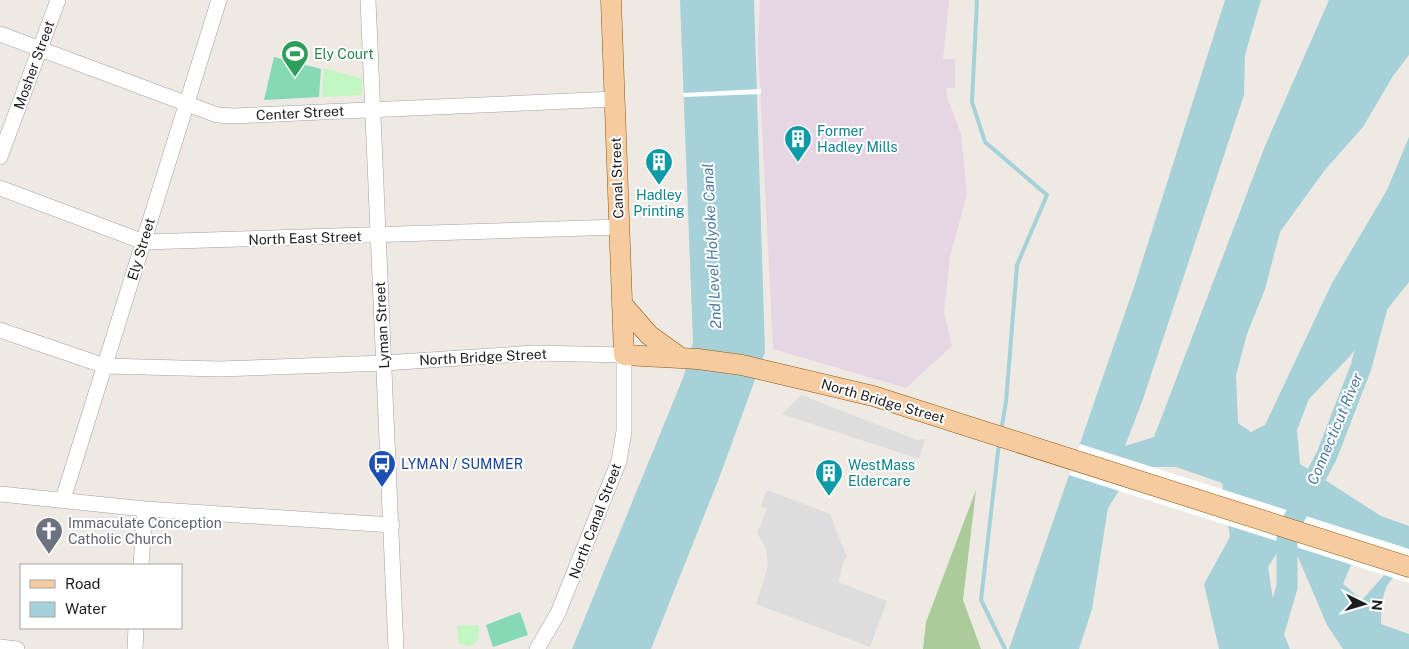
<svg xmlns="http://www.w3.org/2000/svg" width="1409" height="649" viewBox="0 0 1409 649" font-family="'Public Sans',sans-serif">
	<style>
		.industrial { fill: #e6d6e4 }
		.forest { fill: #accb9a }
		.park { fill: #c2f6c3 }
		.pitch { fill: #85d9b3 }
		.parking { fill: #ddd }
		.water { fill: #a6d1d9; fill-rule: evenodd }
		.pier { fill: #fff }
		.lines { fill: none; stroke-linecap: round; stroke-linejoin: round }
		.stream { stroke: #a6d1d9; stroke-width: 4 }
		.river { stroke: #a6d1d9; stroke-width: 21 }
		.minor-casing { stroke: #a1a1a1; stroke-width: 16 }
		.major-casing { stroke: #8d5808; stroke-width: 21 }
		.minor { stroke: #fff; stroke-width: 15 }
		.major { stroke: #f6cba0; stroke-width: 20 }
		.labels { text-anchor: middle; stroke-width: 4; stroke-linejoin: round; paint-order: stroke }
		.leisure-label { font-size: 14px; fill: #27864d; stroke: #fff; text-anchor: start }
		.street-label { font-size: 14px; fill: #1d1d1d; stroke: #fff }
		.culture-label { font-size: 14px; fill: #0d838f; stroke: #fff; text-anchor: start }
		.transit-label { font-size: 14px; fill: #164399; stroke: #fff; text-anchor: start }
		.worship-label { font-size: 14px; fill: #5b616d; stroke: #fff; text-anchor: start }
		.water-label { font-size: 15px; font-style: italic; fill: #4c7ba0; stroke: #fff }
	</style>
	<rect width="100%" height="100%" fill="#eee9e3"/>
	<!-- industrial -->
	<path class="industrial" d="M760 0H949L943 59H955V88H946L947 96 961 134 967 195 950 256 944 312 952 346 906 388 773 349 758 46Z"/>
	<!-- forest -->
	<path class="forest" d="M976 490 963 600 981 649H923L926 622Z"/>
	<!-- park -->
	<path class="park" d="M324 68 362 79V95L322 97Z
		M478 625C479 635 480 644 468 646L459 643 457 626Z"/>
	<!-- pitch -->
	<path class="pitch" d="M274 57 321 69 319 97 264 100Z
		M520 612 528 635 493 647 486 625Z"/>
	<!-- parking -->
	<path class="parking" d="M801 395 917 440 925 439 919 459 782 414Z
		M767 490 830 514 847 557 844 560 838 582 887 601 870 647 756 604 768 566 766 548 757 533 767 509 761 506Z"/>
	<!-- water -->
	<path class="water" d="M680 0H754L765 352 721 473 651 649H572L683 378 693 342Z
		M1225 0H1261L1245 55 1244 95 1143 399 1125 446 1154 437 1265 146 1329 0H1409V55L1393 76 1363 127 1324 171 1280 232 1265 289 1247 334 1236 375 1238 423 1251 432 1265 425 1332 283 1387 190 1409 137V282L1349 357 1309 399 1297 430 1300 464 1381 516 1409 526V568C1382 578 1382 599 1381 624L1409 634V649H1343L1327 625 1298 557 1279 550 1268 567 1275 613 1290 649H1219L1204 584 1230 537 1222 483 1176 467H1134L1108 508 1092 609 1079 649H1009L1135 284ZM1362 539 1386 573 1362 600 1343 584Z"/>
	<!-- pier -->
	<path class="pier" d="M761 89V94L684 97 683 93Z
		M1080 444 1409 549V583L1069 475Z"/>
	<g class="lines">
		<!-- stream -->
		<path class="stream" d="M977 0 972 102 985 142 1047 195 1017 265 1006 402 1001 431
			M999 443 981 600 1005 649"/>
		<!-- river -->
		<path class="river" d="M1269 649 1287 587V532L1327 455 1361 367 1378 303"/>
		<defs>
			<path id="minor" d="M368 0 396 649
				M0 34 217 115 234 116 615 99
				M0 157 58 0
				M0 188 144 242 619 227
				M0 330 105 366 219 369 384 363 535 353 624 355V431L619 461 558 613 537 649
				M0 494 145 509 392 525
				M63 499 219 0
				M141 565 145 509
				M0 647 17 649
				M135 649 136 628"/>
			<path id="major" d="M611 0 624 355 698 359 742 365 873 396 1409 567
				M622 304 649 335 681 358"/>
		</defs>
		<!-- minor casing -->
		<use href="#minor" class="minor-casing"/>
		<!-- major casing -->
		<use href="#major" class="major-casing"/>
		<!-- minor -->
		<use href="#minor" class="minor"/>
		<!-- major -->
		<use href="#major" class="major"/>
	</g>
	<!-- icons -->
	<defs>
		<symbol id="stadium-pin" viewBox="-11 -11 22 30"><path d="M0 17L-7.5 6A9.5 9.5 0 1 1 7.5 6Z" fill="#2e9e5b" stroke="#fff"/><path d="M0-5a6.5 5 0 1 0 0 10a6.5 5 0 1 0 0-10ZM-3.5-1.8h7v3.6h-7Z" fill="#fff"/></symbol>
		<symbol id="building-pin" viewBox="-11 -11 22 30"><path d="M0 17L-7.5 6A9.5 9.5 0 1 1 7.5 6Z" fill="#0f9aa8" stroke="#fff"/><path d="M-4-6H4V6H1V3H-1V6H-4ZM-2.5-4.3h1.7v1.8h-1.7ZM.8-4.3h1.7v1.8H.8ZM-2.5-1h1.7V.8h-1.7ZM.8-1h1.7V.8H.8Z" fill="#fff"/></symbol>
		<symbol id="bus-pin" viewBox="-11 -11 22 30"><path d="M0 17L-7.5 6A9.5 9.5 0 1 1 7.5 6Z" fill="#1a4fb4" stroke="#fff"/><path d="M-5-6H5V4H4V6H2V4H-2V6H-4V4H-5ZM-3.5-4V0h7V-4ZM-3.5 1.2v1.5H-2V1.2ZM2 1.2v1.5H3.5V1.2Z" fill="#fff"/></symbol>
		<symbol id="church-pin" viewBox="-11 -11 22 30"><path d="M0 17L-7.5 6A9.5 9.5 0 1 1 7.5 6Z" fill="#6b7280" stroke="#fff"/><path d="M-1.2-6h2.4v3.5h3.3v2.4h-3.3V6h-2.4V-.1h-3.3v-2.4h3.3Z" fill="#fff"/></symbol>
	</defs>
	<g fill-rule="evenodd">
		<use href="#stadium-pin" x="279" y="38" width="32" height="43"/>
		<use href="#building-pin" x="782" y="123" width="32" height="43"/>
		<use href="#building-pin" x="643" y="146" width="32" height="43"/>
		<use href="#bus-pin" x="366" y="448" width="32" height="43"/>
		<use href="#building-pin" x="813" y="457" width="32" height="43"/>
		<use href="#church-pin" x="33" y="515" width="32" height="43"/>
	</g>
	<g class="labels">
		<!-- leisure labels -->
		<g class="leisure-label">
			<text x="314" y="59">Ely Court</text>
		</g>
		<!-- street labels -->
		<g class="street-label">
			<text transform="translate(34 65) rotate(-70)" y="5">Mosher Street</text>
			<text transform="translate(300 113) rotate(-3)" y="5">Center Street</text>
			<text transform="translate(617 178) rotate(-92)" y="5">Canal Street</text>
			<text transform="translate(305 238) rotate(-2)" y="5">North East Street</text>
			<text transform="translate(141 249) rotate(-73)" y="5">Ely Street</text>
			<text transform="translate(382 325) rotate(-93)" y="5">Lyman Street</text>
			<text transform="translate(483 357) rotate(-3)" y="5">North Bridge Street</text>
			<text transform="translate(883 401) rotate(16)" y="5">North Bridge Street</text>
			<text transform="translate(595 521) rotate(-69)" y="5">North Canal Street</text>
		</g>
		<!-- culture labels -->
		<g class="culture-label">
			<text x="817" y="136">Former<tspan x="817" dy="16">Hadley Mills</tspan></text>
			<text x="659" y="200" text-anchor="middle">Hadley<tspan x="659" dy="16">Printing</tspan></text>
			<text x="848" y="470">WestMass<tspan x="848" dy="16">Eldercare</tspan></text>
		</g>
		<!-- transit labels -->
		<g class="transit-label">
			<text x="401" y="469">LYMAN / SUMMER</text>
		</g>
		<!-- worship labels -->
		<g class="worship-label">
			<text x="68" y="528">Immaculate Conception<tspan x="68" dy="16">Catholic Church</tspan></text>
		</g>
		<!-- water labels -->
		<g class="water-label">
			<text transform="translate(712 246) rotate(-93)" y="5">2nd Level Holyoke Canal</text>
			<text transform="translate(1335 429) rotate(-67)" y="5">Connecticut River</text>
		</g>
	</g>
	<!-- legend -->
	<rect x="20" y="564" width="162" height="65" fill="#ffffff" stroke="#a5a5a5"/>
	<rect x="30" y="580" width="25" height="8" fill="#f6cba0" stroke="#a5a5a5"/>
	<text x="65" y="589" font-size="15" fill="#1d1d1d">Road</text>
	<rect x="30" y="602" width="25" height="15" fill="#a6d1d9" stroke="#a5a5a5"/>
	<text x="65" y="614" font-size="15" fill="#1d1d1d">Water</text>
	<!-- north arrow -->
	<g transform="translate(1364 604) rotate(95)" stroke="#ffffff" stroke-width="4" paint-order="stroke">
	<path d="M0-4L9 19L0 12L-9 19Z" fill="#1d1d1d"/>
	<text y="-8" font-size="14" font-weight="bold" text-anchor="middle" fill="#1d1d1d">N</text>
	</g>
</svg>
